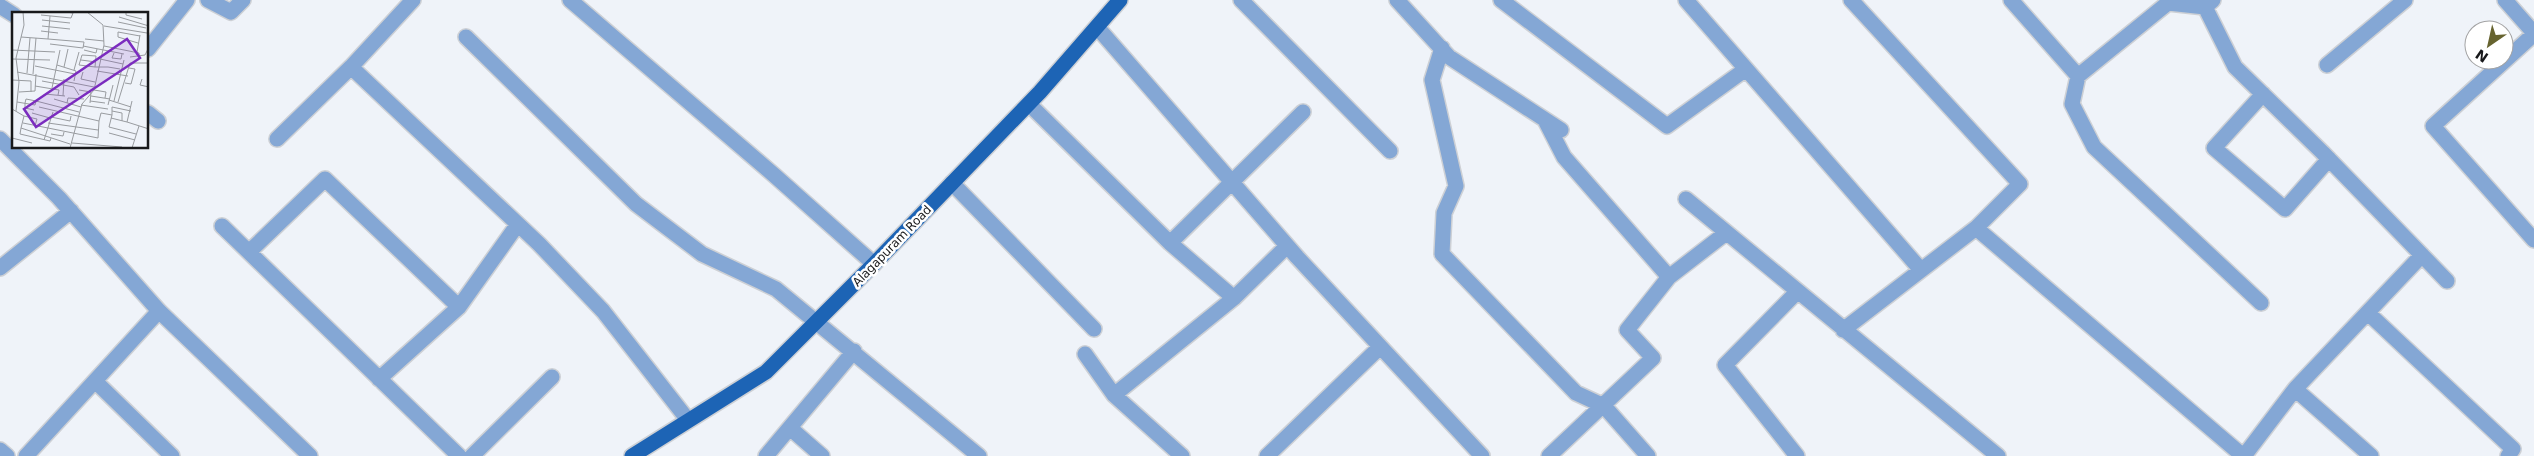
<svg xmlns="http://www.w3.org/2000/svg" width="2534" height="456" viewBox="0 0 2534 456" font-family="'DejaVu Sans',sans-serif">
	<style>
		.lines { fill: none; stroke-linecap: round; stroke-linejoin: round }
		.minor-casing { stroke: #cdd0d5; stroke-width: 18 }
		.major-casing { stroke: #cdd0d5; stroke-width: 18 }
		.minor { stroke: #84a7d5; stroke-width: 15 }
		.major { stroke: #1d64b5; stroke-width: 15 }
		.labels { text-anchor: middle; stroke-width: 5; stroke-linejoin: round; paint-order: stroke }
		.street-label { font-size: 12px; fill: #18191b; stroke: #fff }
		.inset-road { fill: none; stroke: #999ca0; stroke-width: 1 }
		.view { fill: #7b2cbf; fill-opacity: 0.15; stroke: #7b2cbf; stroke-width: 2.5 }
		.inset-edge { fill: none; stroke: #18191b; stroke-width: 2.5 }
	</style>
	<rect width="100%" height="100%" fill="#eff3f9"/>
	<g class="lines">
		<defs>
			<path id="minor" d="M208 0 231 12 243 0
				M570 0 774 175 874 264
				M1241 0 1390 151
				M1397 0 1449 57 1561 130
				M1501 0 1667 126 1746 69
				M1686 0 1921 270
				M1851 0 2020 184 1976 228 2243 456
				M2011 0 2078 76
				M2213 0 2205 7 2168 3 2078 76 2072 104 2094 147 2261 303
				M2505 0 2534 33
				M0 6 14 15
				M2205 7 2235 67 2323 153 2447 281
				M1097 27 1297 257 1482 456
				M2534 34 2433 126 2534 240
				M466 37 636 204 702 254 776 289 979 456
				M1442 48 1432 80 1456 186 1444 213 1442 254 1576 393 1604 406 1648 456
				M148 49 187 0
				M2327 65 2405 0
				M351 67 539 244 603 311 688 420
				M2263 94 2214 148 2285 209 2329 159
				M1029 104 1170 243 1234 298 1114 395
				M148 113 158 121
				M1546 122 1564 157 1669 277
				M0 139 59 198 159 311 310 456
				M277 139 351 67 413 0
				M952 183 1094 329
				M1686 199 1998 456
				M222 226 459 456
				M1170 243 1303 112
				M249 252 325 179 459 307 379 379
				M0 268 71 211
				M1234 298 1287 246
				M459 307 518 224
				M2368 313 2513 449 2508 456
				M1843 330 1976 228
				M1085 354 1114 395 1182 456
				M95 381 172 456
				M2295 389 2422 255
				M790 428 822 456
				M0 450 7 456
				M26 456 159 311
				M472 456 552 377
				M766 456 854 351
				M1267 456 1380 347
				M1549 456 1653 358 1627 330 1669 277 1726 233
				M1797 456 1725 365 1797 292
				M2244 456 2295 389 2371 456"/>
			<path id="major" d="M632 456 766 372 874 264 1040 92 1120 0"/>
		</defs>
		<!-- minor casing -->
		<use href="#minor" class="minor-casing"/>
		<!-- major casing -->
		<use href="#major" class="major-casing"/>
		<!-- minor -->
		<use href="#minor" class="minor"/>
		<!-- major -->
		<use href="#major" class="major"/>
	</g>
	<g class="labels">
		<!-- street labels -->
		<g class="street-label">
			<text transform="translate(892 246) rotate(-46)" y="4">Alagapuram Road</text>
		</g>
	</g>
	<!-- overview -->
	<g transform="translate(12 12)">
		<rect width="136" height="136" fill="#eff3f9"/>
		<path class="inset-road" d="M114 0V3L130 7M29 3 59 6 61 1 55 0M107 5 137 14M30 8 58 11M106 10 134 16M30 14 58 17M92 14 135 21M29 19 46 21M9 25 36 27 38 4M36 27 72 30 71 36 38 32M73 27 92 29M126 31 106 25V20L128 24M71 34 112 42M92 34 127 41V45M0 38 43 40M72 38 84 41 85 37M125 40 128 23M102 41 100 46 109 47 110 42M118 45 133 43 137 35M0 47 38 48M88 47 111 52M69 48 84 50M45 53 64 59 62 69M23 54 63 62M52 55 56 37M83 55 84 44 70 43 67 53 83 55H96L108 57M62 58 67 40M85 59 116 64M5 60 82 75M71 60 69 67 83 70M15 61 18 26M21 62 24 26M130 67 128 73 137 75M0 68 19 69V80M30 69 62 75 67 83M113 71 119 72 123 57 117 56M23 74 47 78 46 83M40 76 48 38M67 78 79 80 78 91M82 78 94 80 93 86M7 80 23 79 24 62M33 82 53 84M51 84 52 67M79 84 98 87M42 87 69 95M97 88 119 95M78 89 93 91M102 89 112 48M120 89 115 110 137 117M5 90 7 70 4 46 12 13 11 0M106 90 118 51H137M55 91 56 86 72 87M69 93 96 97M96 93 101 73M0 97 12 104 9 116 58 132M22 98 13 96V91L14 87 24 89M4 99 5 90 23 93 24 89 67 100M100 99 110 101V109M20 101 38 106M100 103V95L119 99M12 104 25 107 23 114M39 105 58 109 59 104M99 106 115 110M87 109 89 101 100 103 97 115 124 122M11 111 86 126 87 109 27 95M36 111 86 118M9 116 8 122 38 129 39 126M97 121 123 128M39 122 51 124 52 120M0 126 20 131M32 128 41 100M60 131 110 135M58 136 70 92 82 78 92 33 91 13 75 0M120 136 127 114"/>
		<path class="view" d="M115 27 128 46 24 115 12 97Z"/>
		<rect width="136" height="136" class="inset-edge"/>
	</g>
	<!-- north arrow -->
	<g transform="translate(2489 45) rotate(214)"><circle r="24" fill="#ffffff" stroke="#a3a3a4"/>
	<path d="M0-4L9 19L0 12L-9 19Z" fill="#66632f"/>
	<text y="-8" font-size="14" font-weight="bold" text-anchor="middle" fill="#18191b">N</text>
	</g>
</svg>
